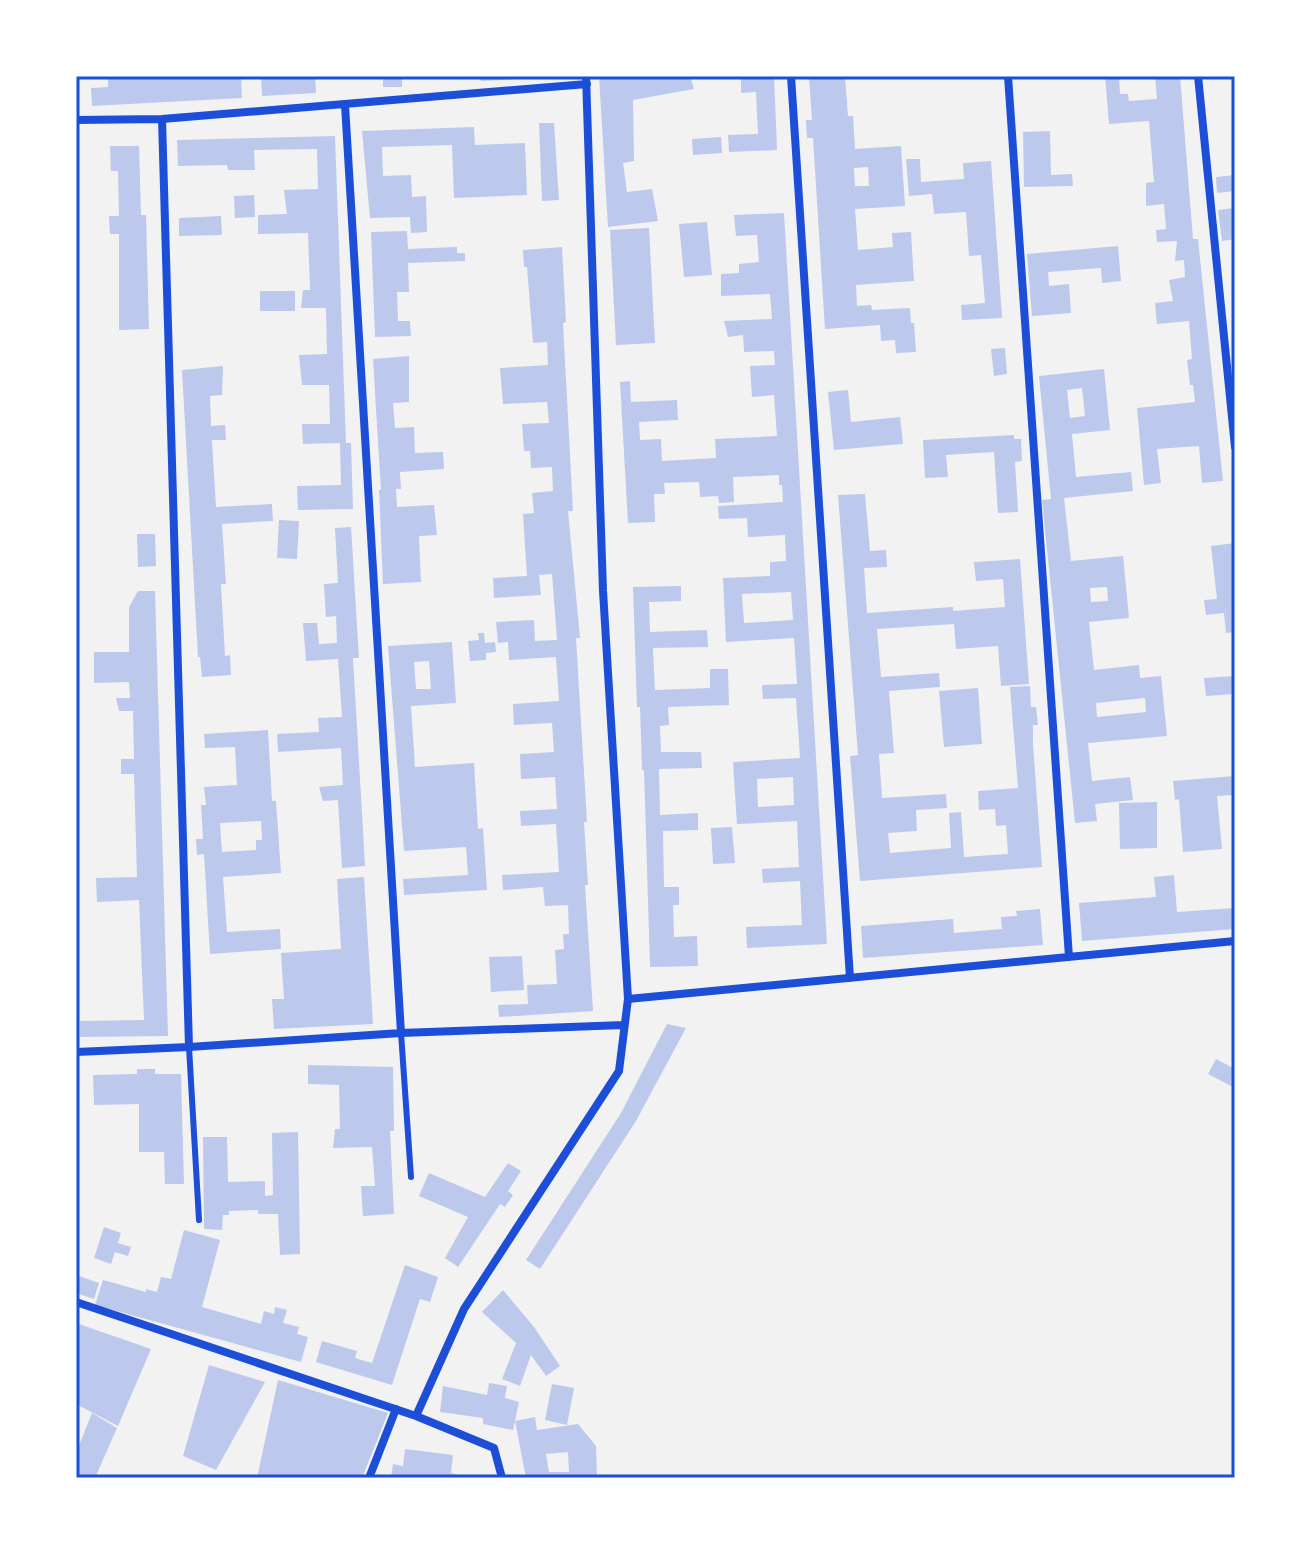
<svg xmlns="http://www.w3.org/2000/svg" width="1311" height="1554" viewBox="0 0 1311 1554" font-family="'Space Grotesk',sans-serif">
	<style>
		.building { fill: #bdc9ec; fill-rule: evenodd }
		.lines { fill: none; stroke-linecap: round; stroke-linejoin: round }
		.service { stroke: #1d4ed8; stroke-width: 6 }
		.minor { stroke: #1d4ed8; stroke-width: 8 }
		.neatline { fill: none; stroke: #1d4ed8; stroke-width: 3 }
	</style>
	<rect width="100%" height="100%" fill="#f2f2f2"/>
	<!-- building -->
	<path class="building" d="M108 76H241L242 98 92 106 91 88 108 87Z
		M261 76H315L316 93 262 96Z
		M383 76H402V87H383Z
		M481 76H537V78L481 81Z
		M599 76H690L694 89 633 100 634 161 623 163 627 192 652 189 658 221 608 227Z
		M741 76H774L777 150 729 152 728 135 758 134 756 92 741 93Z
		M809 76H845L848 116H853L855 149 901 146 905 206 855 209 858 250 893 247 892 233 911 232 914 281 856 285 857 306 871 305 872 310 910 308 911 323H914L916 352 896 353 895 340 881 341 880 325 825 329 813 138H807L806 120H812ZM868 167 869 186H855L854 168Z
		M1105 76H1119L1120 94H1128L1129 101 1157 99 1155 76H1180L1193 239H1198L1223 481 1202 483 1199 446 1157 449 1161 483 1144 485 1137 408 1195 402 1193 385H1190L1187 360 1192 359 1189 321 1157 324 1155 303 1173 301 1169 280 1185 277 1184 260 1175 261 1177 241 1157 242 1156 230 1166 229 1164 204 1146 206V183L1154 182 1149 121 1109 124Z
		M539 123H554L559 200 542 201Z
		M474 127 475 145 525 143 527 195 454 198 452 145 382 147 383 176 411 175 412 197 426 196 427 232 411 233 410 217 370 218 362 131Z
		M1050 131 1051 175 1072 174 1073 186 1024 187 1023 132Z
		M335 136 346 443H351L353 509 298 510 297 486 341 485 340 443 303 444 302 424H330L329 385H302L299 355 327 354 326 308H301L303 290H310L308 233 258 234V215L287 214 284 190 318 189 317 149 254 150 255 170H228L227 165 178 166 177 140Z
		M721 137 722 153 693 155 692 139Z
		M110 146H139L141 215H146L149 329 119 330V234H110L109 216H119L118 171H111Z
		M906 159H920L921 182 964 179 963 163 991 161 1002 318 962 320 961 305 985 303 981 255 969 256 966 212 934 214 932 194 909 196Z
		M1235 175V191L1217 193 1216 177Z
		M254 195 255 217 235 218 234 196Z
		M1235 208V239L1222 241 1218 210Z
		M784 213 827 944 747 948 746 927 802 925 800 881 763 883 762 869 799 867 797 821 737 824 733 762 800 758 796 698 763 699 762 685 797 684 794 638 726 642 723 578 770 576V562L786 561 785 535 748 537 747 518 719 519 718 506 783 502 782 485H779V475L733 477 734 502 719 503 718 496 700 497 699 482 664 483 665 494H654L655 522 628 523 620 382 630 381 631 402 677 400 678 420 639 422 640 440 661 439 662 461 716 458 715 439 777 436 774 395 752 397 750 366 775 365 774 351 744 352 743 335 728 337 724 321 772 319 770 294 721 296V274L739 273V264L759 262 757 235 736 236 734 215ZM791 592 793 620 744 623 742 594ZM793 777 794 805 758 807 757 779Z
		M221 216 222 235 179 236V218Z
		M707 222 712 275 684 277 679 224Z
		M649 228 655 343 616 345 610 230Z
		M407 231 408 249 457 247V253H465V261L408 263 409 292H397L398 321H410L411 336 375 337 371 232Z
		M1118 246 1121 281 1102 283 1101 268 1048 272 1049 286 1069 284 1071 313 1032 316 1027 254Z
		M562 247 566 322 563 323 573 511H568L580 638H576L587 822H584L588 885H585L593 1011 499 1017 498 1005 528 1004 527 985 557 984 555 950 564 949 563 934H569L568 905 545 906 543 887 503 890 502 875 559 872 556 824 521 826 520 811 557 809 555 777 521 779 520 754 554 752 552 723 514 725 513 704 559 701 556 657 509 660 508 642 498 643 496 622 534 620 535 641 557 640 552 574 539 575 541 595 494 598 493 578 527 576 523 514 534 513 532 493 553 491 552 467 531 468 530 451H524L522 424 549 423 547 402 503 404 500 368 548 365 547 342 533 343 527 267H524L523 250Z
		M260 291H295V311H260Z
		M1005 348 1007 374 994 376 991 349Z
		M409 356V402L393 403 395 428 414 427 415 453 443 452 444 469 400 472 401 489H396L397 507 434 505 437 535 419 536 421 582 383 584 379 490H381L373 359Z
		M223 366 222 395 210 396 211 426 225 425 226 440H212L216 507 272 504 273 521 222 524 226 584H221L225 656 230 655 231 675 202 677 200 657H198L182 370Z
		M1104 369 1110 430 1072 434 1076 477 1131 472 1133 491 1064 498 1071 561 1123 556 1129 618 1089 622 1094 670 1139 665 1140 678 1161 676 1167 736 1088 743 1092 781 1130 777 1133 800 1095 804 1097 821 1075 823 1042 500 1051 499 1039 376ZM1082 388 1085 416 1070 418 1067 390ZM1107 587 1108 601 1091 602 1090 588ZM1145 698 1146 712 1097 717 1096 703Z
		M848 390 851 422 900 417 903 444 834 450 828 392Z
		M1014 435V439H1021L1022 461 1015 462 1018 512 998 513 994 452 946 455 948 477 925 478 923 440Z
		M865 494 870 551 886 550 887 567 864 568 867 613 953 607V611L1005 607 1003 579 976 581 974 562 1020 559 1029 684 1001 686 998 646 956 649 954 624 877 629 881 677 939 673 940 687 889 691 894 753 879 754 882 798 946 794 947 808 916 810 917 831 888 833 890 853 951 848 949 813 961 812 964 857 1008 854 1006 825 996 826 995 809 979 810 978 791 1018 788 1010 687 1030 686 1031 707H1036L1038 725H1033V745L1042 867 860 881 850 756 858 755 838 495Z
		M279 520 299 521 297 559 277 558Z
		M351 527 359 658H353L365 866 342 868 338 800 323 801 319 787 343 785 341 748 278 752 277 734 319 732 318 718 342 717 338 659 306 661 303 623H317L319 644 337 643 336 616 326 617 324 584 338 583 335 528Z
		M137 534H155L156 566 138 567Z
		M1235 543V632L1226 633 1224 613 1206 615 1204 600 1217 599 1211 546Z
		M681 586V601L649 602 650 632 707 630 708 647 653 648 655 690 710 688V669H728L729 705 668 707 669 725 660 726 661 752H701L702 768 659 769 660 815 698 813V830L663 831 664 887H679V905H673L674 937 697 936 698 966 650 967 644 770H642L640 707H637L633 587Z
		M138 591H155L168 1036 80 1037V1021L144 1020 139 900 97 902 96 878 137 877 134 774H121V759H134L133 711H119L116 698H130L129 682 94 683V652H129V607Z
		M478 633H484L485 643 495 642 496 652 486 653V660L470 661 468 641 479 640Z
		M452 642 456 703 411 706 415 767 474 763 478 829 483 828 487 890 404 895 403 879 468 875 466 847 404 851 388 646ZM429 661 431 689H416L414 662Z
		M1235 676V694L1206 696 1204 678Z
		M978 688 982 744 944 747 939 691Z
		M268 730 272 801H276L281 873 223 877 227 932 280 929 281 949 210 954 204 854 197 855 196 839H203L201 805H206L204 787 237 785 235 747 205 748 204 734ZM261 821 262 840H256V850L222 852 220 823Z
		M1235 776V795L1217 796 1222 849 1183 852 1179 799 1175 800 1173 781Z
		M1157 802V848L1120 849 1119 803Z
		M732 827 735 863 713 864 711 828Z
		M1174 875 1177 912 1235 908V929L1082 941 1079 903 1156 897 1154 877Z
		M364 877 373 1024 274 1029 272 999H284L281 953 341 949 337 879Z
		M1040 909 1043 945 863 958 861 926 953 919 954 933 1002 929 1001 917 1017 916 1016 911Z
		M522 956 524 990 491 992 489 957Z
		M667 1024 686 1028 636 1121 540 1269 526 1260 621 1113Z
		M1216 1059 1235 1069V1088L1208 1074Z
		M308 1065 393 1067 394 1131H390L394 1214 363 1216 361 1186H375L372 1147 333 1148 335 1129H340L339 1085 308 1084Z
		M137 1069H155V1074H181L184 1184H165L164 1152H139V1104L94 1105 93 1075 137 1074Z
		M298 1132 300 1254 280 1255 278 1214H258V1210L229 1211V1215H223L222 1230 204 1229 203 1137H227L228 1182 265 1181V1196L273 1195 272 1133Z
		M508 1163 521 1171 508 1191 513 1195 505 1207 500 1204 458 1267 445 1258 468 1217 419 1196 429 1173 485 1197Z
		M104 1227 121 1233 118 1243 131 1247 128 1256 115 1252 111 1264 94 1258Z
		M184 1230 220 1240 202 1307 261 1324 264 1311 274 1314 275 1307 287 1310 283 1323 299 1327 297 1334 308 1337 301 1362 95 1305 103 1280 146 1292V1289L157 1292 161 1277 171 1279Z
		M405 1265 438 1277 430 1302 420 1299 392 1385 316 1362 322 1341 357 1351 355 1358 372 1363Z
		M76 1275 99 1283 94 1299 76 1293Z
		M503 1290 534 1327 560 1366 546 1376 531 1355 520 1386 502 1379 516 1343 482 1312Z
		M76 1323 151 1349 118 1426 76 1404Z
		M209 1365 265 1382 216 1470 183 1456Z
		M278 1380 388 1413 362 1478H257Z
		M489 1383 507 1386 505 1398 519 1402 513 1430 483 1424V1418L440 1412 443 1386 487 1395Z
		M552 1384 574 1388 567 1425 545 1420Z
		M92 1413 117 1428 95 1478H84L76 1473V1453Z
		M535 1417 537 1430 578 1424 596 1446 597 1478H526L515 1421ZM568 1452 569 1472H549L546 1454Z
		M405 1449 453 1455 451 1473 471 1478H391L393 1464 403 1466Z"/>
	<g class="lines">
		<!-- service -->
		<path class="service" d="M401 1033 411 1177
			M189 1047 199 1220"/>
		<!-- minor -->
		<path class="minor" d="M791 76 850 978
			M1008 76 1069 957
			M1198 76 1235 447
			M345 105 401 1033
			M162 119 189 1047
			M76 120 162 119 587 84
			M628 999 1235 941
			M76 1052 189 1047 401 1033 624 1025
			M76 1302 416 1416
			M369 1478 396 1409
			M502 1478 494 1448 416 1416 464 1309 619 1071 628 999 603 591 586 76"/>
	</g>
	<!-- border -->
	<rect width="1311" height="1554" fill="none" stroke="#ffffff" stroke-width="156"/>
	<rect x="78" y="78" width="1155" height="1398" class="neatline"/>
</svg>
